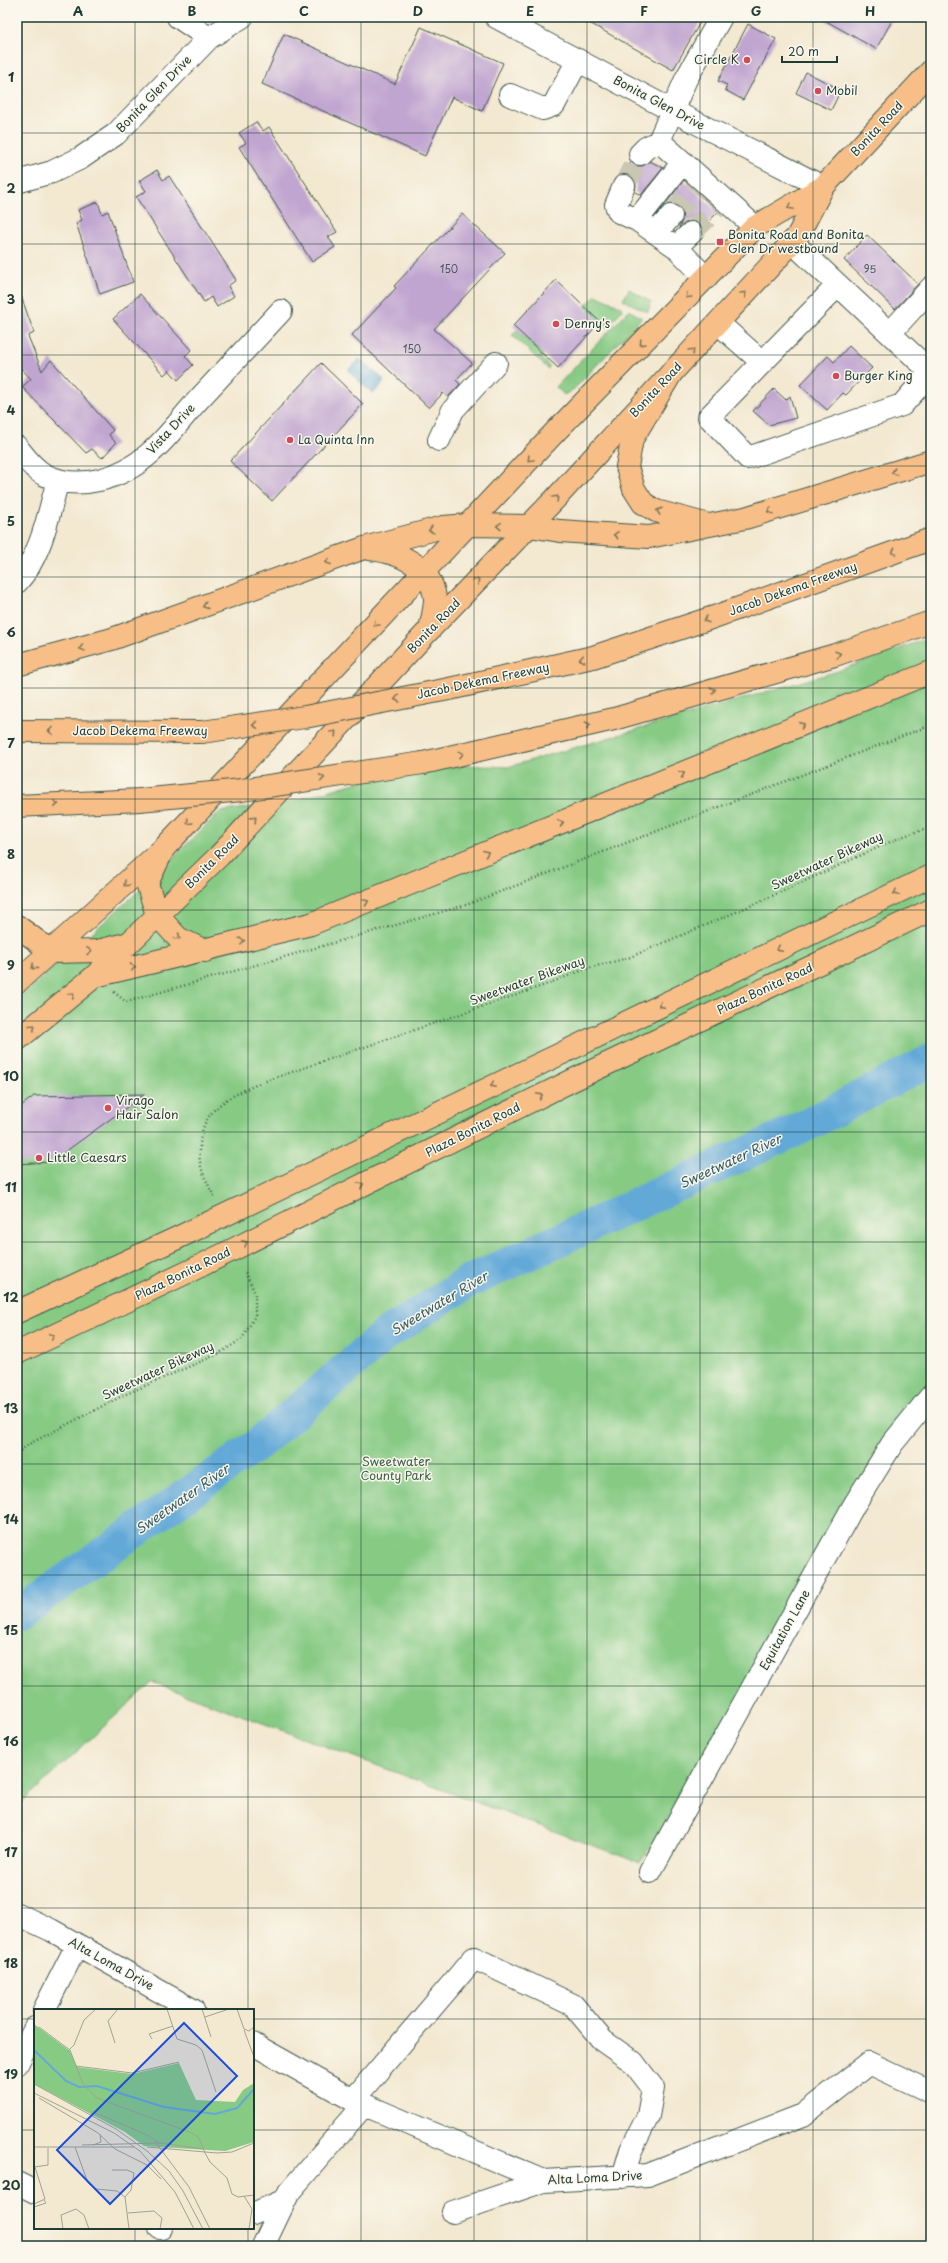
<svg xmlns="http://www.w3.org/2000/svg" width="948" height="2263" viewBox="0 0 948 2263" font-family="'Playpen Sans',sans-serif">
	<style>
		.green { fill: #86ca84; stroke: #52845c }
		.water { fill: #62a9d8; stroke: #407386 }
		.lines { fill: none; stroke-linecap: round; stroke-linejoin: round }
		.river { stroke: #62a9d8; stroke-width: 33 }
		.building { fill: #c0a5d0 }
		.minor-tunnel { stroke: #c9c6b1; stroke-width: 22; stroke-dasharray: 22 11; stroke-linecap: butt }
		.minor-casing { stroke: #3f574b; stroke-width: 24 }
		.major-casing { stroke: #3f574b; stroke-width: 24 }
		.highway-casing { stroke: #3f574b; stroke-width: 24 }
		.path { stroke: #3f574b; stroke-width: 2.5; stroke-dasharray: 1 3; stroke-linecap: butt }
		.minor { stroke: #fff; stroke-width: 22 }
		.major { stroke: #f7be87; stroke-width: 22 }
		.highway { stroke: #f7be87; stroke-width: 22 }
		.highway-bridge-casing { stroke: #3f574b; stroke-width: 24; stroke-linecap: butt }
		.highway-bridge { stroke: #f7be87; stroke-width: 22 }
		.oneway { stroke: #807759 }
		.grid { fill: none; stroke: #1f3d34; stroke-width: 1; stroke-opacity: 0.55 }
		.poi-dot { fill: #d1495b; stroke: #fbf7ec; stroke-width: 1.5 }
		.labels { text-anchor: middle; stroke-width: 3; stroke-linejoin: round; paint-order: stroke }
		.number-label { font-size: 10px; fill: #47575b }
		.poi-label { font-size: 12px; fill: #1f3d34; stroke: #fbf7ec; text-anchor: start }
		.street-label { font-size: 12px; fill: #1f3d34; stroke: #fbf7ec }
		.park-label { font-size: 12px; fill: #396048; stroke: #fbf7ec }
		.water-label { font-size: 13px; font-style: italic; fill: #335d65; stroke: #fbf7ec }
		.inset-river { fill: none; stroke: #62a9d8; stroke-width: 2 }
		.inset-road { fill: none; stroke: #9ea492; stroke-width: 1 }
		.view { fill: #1d4ed8; fill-opacity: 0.15; stroke: #1d4ed8; stroke-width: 2 }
		.inset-edge { fill: none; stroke: #1f3d34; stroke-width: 2 }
		.neatline { fill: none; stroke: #1f3d34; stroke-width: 1.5 }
		.grid-label { font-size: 13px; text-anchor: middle; font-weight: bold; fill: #1f3d34 }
	</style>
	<rect width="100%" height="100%" fill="#fbf7ec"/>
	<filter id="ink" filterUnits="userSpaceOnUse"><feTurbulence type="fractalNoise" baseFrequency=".025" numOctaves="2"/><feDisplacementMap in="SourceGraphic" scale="8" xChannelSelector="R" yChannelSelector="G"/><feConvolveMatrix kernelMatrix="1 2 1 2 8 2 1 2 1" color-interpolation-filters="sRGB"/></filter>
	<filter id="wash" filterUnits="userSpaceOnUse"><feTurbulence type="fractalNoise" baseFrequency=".012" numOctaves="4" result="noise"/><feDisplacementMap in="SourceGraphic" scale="16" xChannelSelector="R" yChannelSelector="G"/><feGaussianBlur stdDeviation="0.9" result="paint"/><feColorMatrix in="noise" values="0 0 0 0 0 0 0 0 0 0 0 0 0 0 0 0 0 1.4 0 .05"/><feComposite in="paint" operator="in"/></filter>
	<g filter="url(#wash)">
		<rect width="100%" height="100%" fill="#f3e8d0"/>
		<!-- green -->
		<path class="green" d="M629 289 651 302 648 312 623 300Z
			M596 295 621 307 622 310 607 327 585 306Z
			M629 310 642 318 574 389 564 395 556 387Z
			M517 330 543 355 541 358 549 366 548 369 512 335Z
			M931 637V1387L688 1789 640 1863 152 1682 17 1807V1000L133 896 220 812 297 800 423 763 508 767 838 671Z"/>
		<!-- water -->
		<path class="water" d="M358 360H361L383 379V383L375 392H371L350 373 349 369Z"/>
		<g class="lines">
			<!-- river -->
			<path class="river" d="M17 1614 256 1446 386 1334 468 1282 807 1125 931 1060"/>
		</g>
		<g id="blocks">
			<!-- building -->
			<path class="building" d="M579 17H703L673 70Z
				M819 17H894L876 49Z
				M748 24 776 39 743 100 725 90 727 85 718 81Z
				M421 27 503 63 482 111 452 97 425 156 262 84 284 34 395 84Z
				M806 72 841 90 831 110 796 93Z
				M256 122 263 131 269 127 337 232 328 237 335 247 312 262 239 147 246 143 239 133Z
				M650 161 663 168 641 195 635 192 636 185 634 178 624 174 631 162 636 166H643Z
				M157 170 163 180 169 176 236 280 228 286 234 296 217 307 211 297 204 302 136 197 146 191 139 181Z
				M684 180 718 212 702 228 695 221H689L679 228 683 218 680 207 673 204 664 206Z
				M98 202 102 214 108 211 133 282 100 294 76 223 82 220 78 210Z
				M462 214 505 253 434 329 472 363 456 380 460 384 448 397 443 393 429 408 352 335 396 288 394 286Z
				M867 235 918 284 895 309 844 260Z
				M556 280 600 322 558 368 513 326Z
				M19 290 34 333 28 336 42 371 51 360 113 430 109 435 116 443 102 458 92 449 86 453 22 387 31 379 17 364V291Z
				M140 294 191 350 185 356 193 365 178 380 169 370 164 375 113 319Z
				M849 346 872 368 846 395 843 393 827 410 800 385 828 356 834 362Z
				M321 363 363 404 272 501 230 461Z
				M774 389 786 400 790 396 796 418 769 425 753 411Z
				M145 1094 51 1162 17 1164V1109L34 1096Z"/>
		</g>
	</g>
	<g filter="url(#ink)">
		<use href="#blocks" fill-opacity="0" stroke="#3f574b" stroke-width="1"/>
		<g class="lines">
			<!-- minor-tunnel -->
			<path class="minor-tunnel" d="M624 186 640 154
				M671 216 697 188
				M691 233 716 208"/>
			<defs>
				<path id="minor" d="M178 17 209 38
					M496 17 671 110 823 187
					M721 17 686 79 659 141 755 227
					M510 95 543 109 554 105 578 60
					M640 154 646 148 659 141
					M683 162 637 220 676 247 706 278
					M17 182 52 172 81 158 116 134 209 38 242 17
					M624 186 616 205 619 212 637 220
					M656 233 671 216
					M792 242 931 372
					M676 247 691 233
					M838 285 709 417 748 458 902 405 931 372
					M718 323 762 362
					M890 333 931 288
					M439 440 453 410 496 363
					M17 447C25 457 33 469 45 475 79 492 122 478 149 454 168 438 183 416 200 398 227 369 254 340 281 311
					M17 582C42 555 48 515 58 480
					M650 1872 854 1505 892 1444 931 1396
					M17 1914 51 1930 193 2010
					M44 2010 77 1945
					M253 2044 353 2100 544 2181 648 2175 803 2115 869 2063 931 2092
					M17 2064 35 2028
					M353 2100 474 1958 573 2005 603 2041 633 2062 653 2088 648 2116 631 2150 623 2177
					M17 2183 35 2192
					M453 2212 544 2181
					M253 2214 285 2200
					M160 2228H161
					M263 2246 289 2192 364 2105"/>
				<path id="major" d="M17 982 164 848 556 431 755 227 823 187 931 71
					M17 1040 95 976 219 856 430 629 555 499 797 237 823 187
					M17 1312 175 1239 931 876
					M17 1353 190 1271 573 1080 931 910"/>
				<path id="highway" d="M672 372 632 439 627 467 634 489 643 503 656 511 705 524
					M370 549C398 552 432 565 435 599 435 608 432 620 430 629
					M17 665 112 639 364 548 443 527 469 525 529 526 560 531 649 537 745 518 931 461
					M449 689 593 657 714 617 931 539
					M17 731 202 732
					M423 763 614 719 835 655 931 622
					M17 806 140 800
					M164 848 147 883 157 915 178 938 205 951
					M17 926 52 952 98 951 126 944
					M95 976 311 924 931 672"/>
			</defs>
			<!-- minor casing -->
			<use href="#minor" class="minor-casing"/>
			<!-- major casing -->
			<use href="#major" class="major-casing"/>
			<!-- highway casing -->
			<use href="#highway" class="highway-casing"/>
			<!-- path -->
			<path class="path" d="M114 992 126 1002 466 905 931 725
				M214 1196C209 1186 202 1174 200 1162 199 1158 200 1152 200 1147 201 1108 229 1097 260 1083L545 985 588 968 628 958 750 906 901 837 931 827
				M17 1453 31 1443 124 1395 218 1354 242 1339 255 1316V1293L245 1272"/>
			<!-- minor -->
			<use href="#minor" class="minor"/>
			<!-- major -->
			<use href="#major" class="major"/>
			<!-- highway -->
			<use href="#highway" class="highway"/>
			<defs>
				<path id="highway-bridge" d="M202 732 305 717 449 689
					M140 800 242 790 423 763"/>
			</defs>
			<!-- highway-bridge casing -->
			<use href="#highway-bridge" class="highway-bridge-casing"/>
			<!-- highway-bridge -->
			<use href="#highway-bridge" class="highway-bridge"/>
		</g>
		<!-- one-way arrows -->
		<defs><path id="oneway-chevron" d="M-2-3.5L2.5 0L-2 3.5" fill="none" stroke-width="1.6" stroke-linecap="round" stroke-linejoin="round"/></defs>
		<g class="oneway">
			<use href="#oneway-chevron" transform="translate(790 207) rotate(149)"/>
			<use href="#oneway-chevron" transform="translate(744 294) rotate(-47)"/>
			<use href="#oneway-chevron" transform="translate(688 296) rotate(134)"/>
			<use href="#oneway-chevron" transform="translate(642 343) rotate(134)"/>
			<use href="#oneway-chevron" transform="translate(692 351) rotate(-47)"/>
			<use href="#oneway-chevron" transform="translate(530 459) rotate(133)"/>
			<use href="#oneway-chevron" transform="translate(894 472) rotate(163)"/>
			<use href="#oneway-chevron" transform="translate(556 498) rotate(-47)"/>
			<use href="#oneway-chevron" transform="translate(659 511) rotate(-161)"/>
			<use href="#oneway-chevron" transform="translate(770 511) rotate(163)"/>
			<use href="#oneway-chevron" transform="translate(499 526) rotate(-179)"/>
			<use href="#oneway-chevron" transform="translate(431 530) rotate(165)"/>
			<use href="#oneway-chevron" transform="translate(616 535) rotate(-176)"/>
			<use href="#oneway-chevron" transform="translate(894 552) rotate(160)"/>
			<use href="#oneway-chevron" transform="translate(328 562) rotate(160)"/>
			<use href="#oneway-chevron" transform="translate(477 581) rotate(-46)"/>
			<use href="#oneway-chevron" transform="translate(205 606) rotate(160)"/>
			<use href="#oneway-chevron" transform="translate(706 620) rotate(162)"/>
			<use href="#oneway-chevron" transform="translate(376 624) rotate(133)"/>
			<use href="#oneway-chevron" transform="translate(82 648) rotate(165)"/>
			<use href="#oneway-chevron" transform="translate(838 654) rotate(-18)"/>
			<use href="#oneway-chevron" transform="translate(582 659) rotate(168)"/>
			<use href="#oneway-chevron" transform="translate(713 690) rotate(-16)"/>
			<use href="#oneway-chevron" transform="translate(397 699) rotate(169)"/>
			<use href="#oneway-chevron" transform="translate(255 725) rotate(172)"/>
			<use href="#oneway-chevron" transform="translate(588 725) rotate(-13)"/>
			<use href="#oneway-chevron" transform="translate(802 725) rotate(-22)"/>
			<use href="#oneway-chevron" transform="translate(51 731) rotate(-180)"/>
			<use href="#oneway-chevron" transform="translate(334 733) rotate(-47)"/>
			<use href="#oneway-chevron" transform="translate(461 754) rotate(-13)"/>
			<use href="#oneway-chevron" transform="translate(682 774) rotate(-22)"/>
			<use href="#oneway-chevron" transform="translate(322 778) rotate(-8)"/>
			<use href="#oneway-chevron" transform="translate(56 804) rotate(-3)"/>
			<use href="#oneway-chevron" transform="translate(254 819) rotate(-47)"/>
			<use href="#oneway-chevron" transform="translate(189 822) rotate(133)"/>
			<use href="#oneway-chevron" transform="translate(561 823) rotate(-22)"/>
			<use href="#oneway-chevron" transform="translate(486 853) rotate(-22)"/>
			<use href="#oneway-chevron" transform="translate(126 884) rotate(137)"/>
			<use href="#oneway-chevron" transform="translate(896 893) rotate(154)"/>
			<use href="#oneway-chevron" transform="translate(366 902) rotate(-22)"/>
			<use href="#oneway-chevron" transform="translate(178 937) rotate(37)"/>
			<use href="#oneway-chevron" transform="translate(242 941) rotate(-14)"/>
			<use href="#oneway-chevron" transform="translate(779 949) rotate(154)"/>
			<use href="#oneway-chevron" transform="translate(89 951) rotate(-1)"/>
			<use href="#oneway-chevron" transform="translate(34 967) rotate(139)"/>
			<use href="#oneway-chevron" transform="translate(133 967) rotate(-13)"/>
			<use href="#oneway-chevron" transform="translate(72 995) rotate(-40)"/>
			<use href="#oneway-chevron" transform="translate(661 1005) rotate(154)"/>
			<use href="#oneway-chevron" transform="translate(33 1027) rotate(-40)"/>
			<use href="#oneway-chevron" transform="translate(493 1085) rotate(154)"/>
			<use href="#oneway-chevron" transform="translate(540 1096) rotate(-27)"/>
			<use href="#oneway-chevron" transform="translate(361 1185) rotate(-27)"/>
			<use href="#oneway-chevron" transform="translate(245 1243) rotate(-27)"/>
			<use href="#oneway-chevron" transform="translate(52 1336) rotate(-25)"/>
		</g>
	</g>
	<!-- grid -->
	<path class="grid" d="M135 17V2010M248 17V2010M361 17V2246M474 17V2246M587 17V2246M700 17V2246M813 17V2246M17 133H931M17 244H931M17 355H931M17 466H931M17 577H931M17 688H931M17 799H931M17 910H931M17 1021H931M17 1132H931M17 1242H931M17 1353H931M17 1464H931M17 1575H931M17 1686H931M17 1797H931M17 1908H931M17 2019H35M253 2019H931M17 2130H35M253 2130H931M135 2228V2246M248 2228V2246"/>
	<!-- markers -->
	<g class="poi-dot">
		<circle cx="747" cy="60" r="4"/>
		<circle cx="818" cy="91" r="4"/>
		<rect x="716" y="238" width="8" height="8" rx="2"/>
		<circle cx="556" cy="324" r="4"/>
		<circle cx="836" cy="376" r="4"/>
		<circle cx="290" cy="440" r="4"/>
		<circle cx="108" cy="1108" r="4"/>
		<circle cx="39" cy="1158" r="4"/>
	</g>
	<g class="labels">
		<!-- number labels -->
		<g class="number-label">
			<text x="449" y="273">150</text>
			<text x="870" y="273">95</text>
			<text x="412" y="353">150</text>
		</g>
		<!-- poi labels -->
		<g class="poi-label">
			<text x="739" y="64" text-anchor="end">Circle K</text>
			<text x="826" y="95">Mobil</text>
			<text x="728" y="239">Bonita Road and Bonita<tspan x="728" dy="14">Glen Dr westbound</tspan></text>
			<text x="564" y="328">Denny's</text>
			<text x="844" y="380">Burger King</text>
			<text x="298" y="444">La Quinta Inn</text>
			<text x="116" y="1105">Virago<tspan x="116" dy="14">Hair Salon</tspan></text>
			<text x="47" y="1162">Little Caesars</text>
		</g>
		<!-- street labels -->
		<g class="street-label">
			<text transform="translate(154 94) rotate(-46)" y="4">Bonita Glen Drive</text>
			<text transform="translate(659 103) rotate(28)" y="4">Bonita Glen Drive</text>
			<text transform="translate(877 129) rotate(-47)" y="4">Bonita Road</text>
			<text transform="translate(656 390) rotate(-47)" y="4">Bonita Road</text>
			<text transform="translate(171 429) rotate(-47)" y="4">Vista Drive</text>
			<text transform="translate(793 589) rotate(-20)" y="4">Jacob Dekema Freeway</text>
			<text transform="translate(434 626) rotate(-46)" y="4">Bonita Road</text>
			<text transform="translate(483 681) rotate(-12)" y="4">Jacob Dekema Freeway</text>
			<text x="140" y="735">Jacob Dekema Freeway</text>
			<text transform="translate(827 861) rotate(-25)" y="4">Sweetwater Bikeway</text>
			<text transform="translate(212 862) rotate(-45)" y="4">Bonita Road</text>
			<text transform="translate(527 981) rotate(-20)" y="4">Sweetwater Bikeway</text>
			<text transform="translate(765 989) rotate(-25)" y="4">Plaza Bonita Road</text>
			<text transform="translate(473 1130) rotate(-27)" y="4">Plaza Bonita Road</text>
			<text transform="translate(183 1274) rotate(-26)" y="4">Plaza Bonita Road</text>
			<text transform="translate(158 1371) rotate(-25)" y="4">Sweetwater Bikeway</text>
			<text transform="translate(785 1630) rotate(-61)" y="4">Equitation Lane</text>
			<text transform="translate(111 1964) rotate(29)" y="4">Alta Loma Drive</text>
			<text transform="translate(595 2178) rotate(-3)" y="4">Alta Loma Drive</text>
		</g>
		<!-- park labels -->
		<g class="park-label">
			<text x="396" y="1466">Sweetwater<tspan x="396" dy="14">County Park</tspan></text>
		</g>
		<!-- water labels -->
		<g class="water-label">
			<text transform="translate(730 1161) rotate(-25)" y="5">Sweetwater River</text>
			<text transform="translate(439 1303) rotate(-31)" y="5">Sweetwater River</text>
			<text transform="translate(182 1499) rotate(-35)" y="5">Sweetwater River</text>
		</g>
	</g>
	<!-- overview -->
	<g transform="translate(34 2009)">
		<rect width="220" height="220" fill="#f3e8d0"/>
		<path d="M0 15 36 42 43 58 98 65 145 54 162 91 201 93 209 81 220 74V133L191 142 110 137 91 123 0 75Z" fill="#86ca84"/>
		<path class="inset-river" d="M0 41 32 72 45 78 63 77 130 98 181 105 203 99 220 80"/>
		<path class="inset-road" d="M133 0 143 30 162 36 168 41 182 83M168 0 177 28M203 0 210 20 215 22 220 18M171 8 195 0M5 18 36 41 49 75 63 89 158 124 165 129 171 144M210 21 220 48M118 30 115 25 139 17M81 34 74 12 84 0M33 43 40 36 50 11 62 0M42 57 98 64 145 53M0 75 82 120 113 142 135 162 149 182 169 220M0 84 80 124 106 142 141 183 160 220M5 89 64 124 81 140 113 156 127 170M57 102 111 125 126 134M122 134 155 178 176 220M48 136 126 134 170 140M59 136 67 133 66 125M0 138H100M41 138 54 174 62 180 83 182 91 188 95 220M113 138 183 144 198 143 220 134M171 144 176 153 193 169 198 185 204 188 220 186M0 158 14 156V139M78 161H93L100 164 97 181 91 188M210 187 218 200 215 220M0 195 11 190 1 158M0 198 12 194 10 191M94 204 120 202 128 209 126 220M29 220 27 206 42 200 50 206 55 220"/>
		<path class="view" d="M150 14 203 67 76 195 23 141Z"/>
		<rect width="220" height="220" class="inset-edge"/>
	</g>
	<!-- margin -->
	<rect width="948" height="2263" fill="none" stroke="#fbf7ec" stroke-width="44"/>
	<!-- scale -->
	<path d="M782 56v6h55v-6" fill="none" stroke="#1f3d34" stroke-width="2"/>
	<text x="788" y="56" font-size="12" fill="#1f3d34" stroke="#fbf7ec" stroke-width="3" paint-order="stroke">20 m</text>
	<rect x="22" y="22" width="904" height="2219" class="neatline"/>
	<g class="grid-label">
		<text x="78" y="16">A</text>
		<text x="192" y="16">B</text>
		<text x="304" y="16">C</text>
		<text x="418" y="16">D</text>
		<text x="530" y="16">E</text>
		<text x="644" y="16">F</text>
		<text x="756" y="16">G</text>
		<text x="870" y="16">H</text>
		<text x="11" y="82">1</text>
		<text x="11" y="193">2</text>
		<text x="11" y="304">3</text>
		<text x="11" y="415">4</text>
		<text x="11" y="526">5</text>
		<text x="11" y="637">6</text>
		<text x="11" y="748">7</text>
		<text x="11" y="859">8</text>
		<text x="11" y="970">9</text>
		<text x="11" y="1081">10</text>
		<text x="11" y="1192">11</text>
		<text x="11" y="1302">12</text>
		<text x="11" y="1413">13</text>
		<text x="11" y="1524">14</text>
		<text x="11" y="1635">15</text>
		<text x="11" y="1746">16</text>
		<text x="11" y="1857">17</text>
		<text x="11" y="1968">18</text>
		<text x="11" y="2079">19</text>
		<text x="11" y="2190">20</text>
	</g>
</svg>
